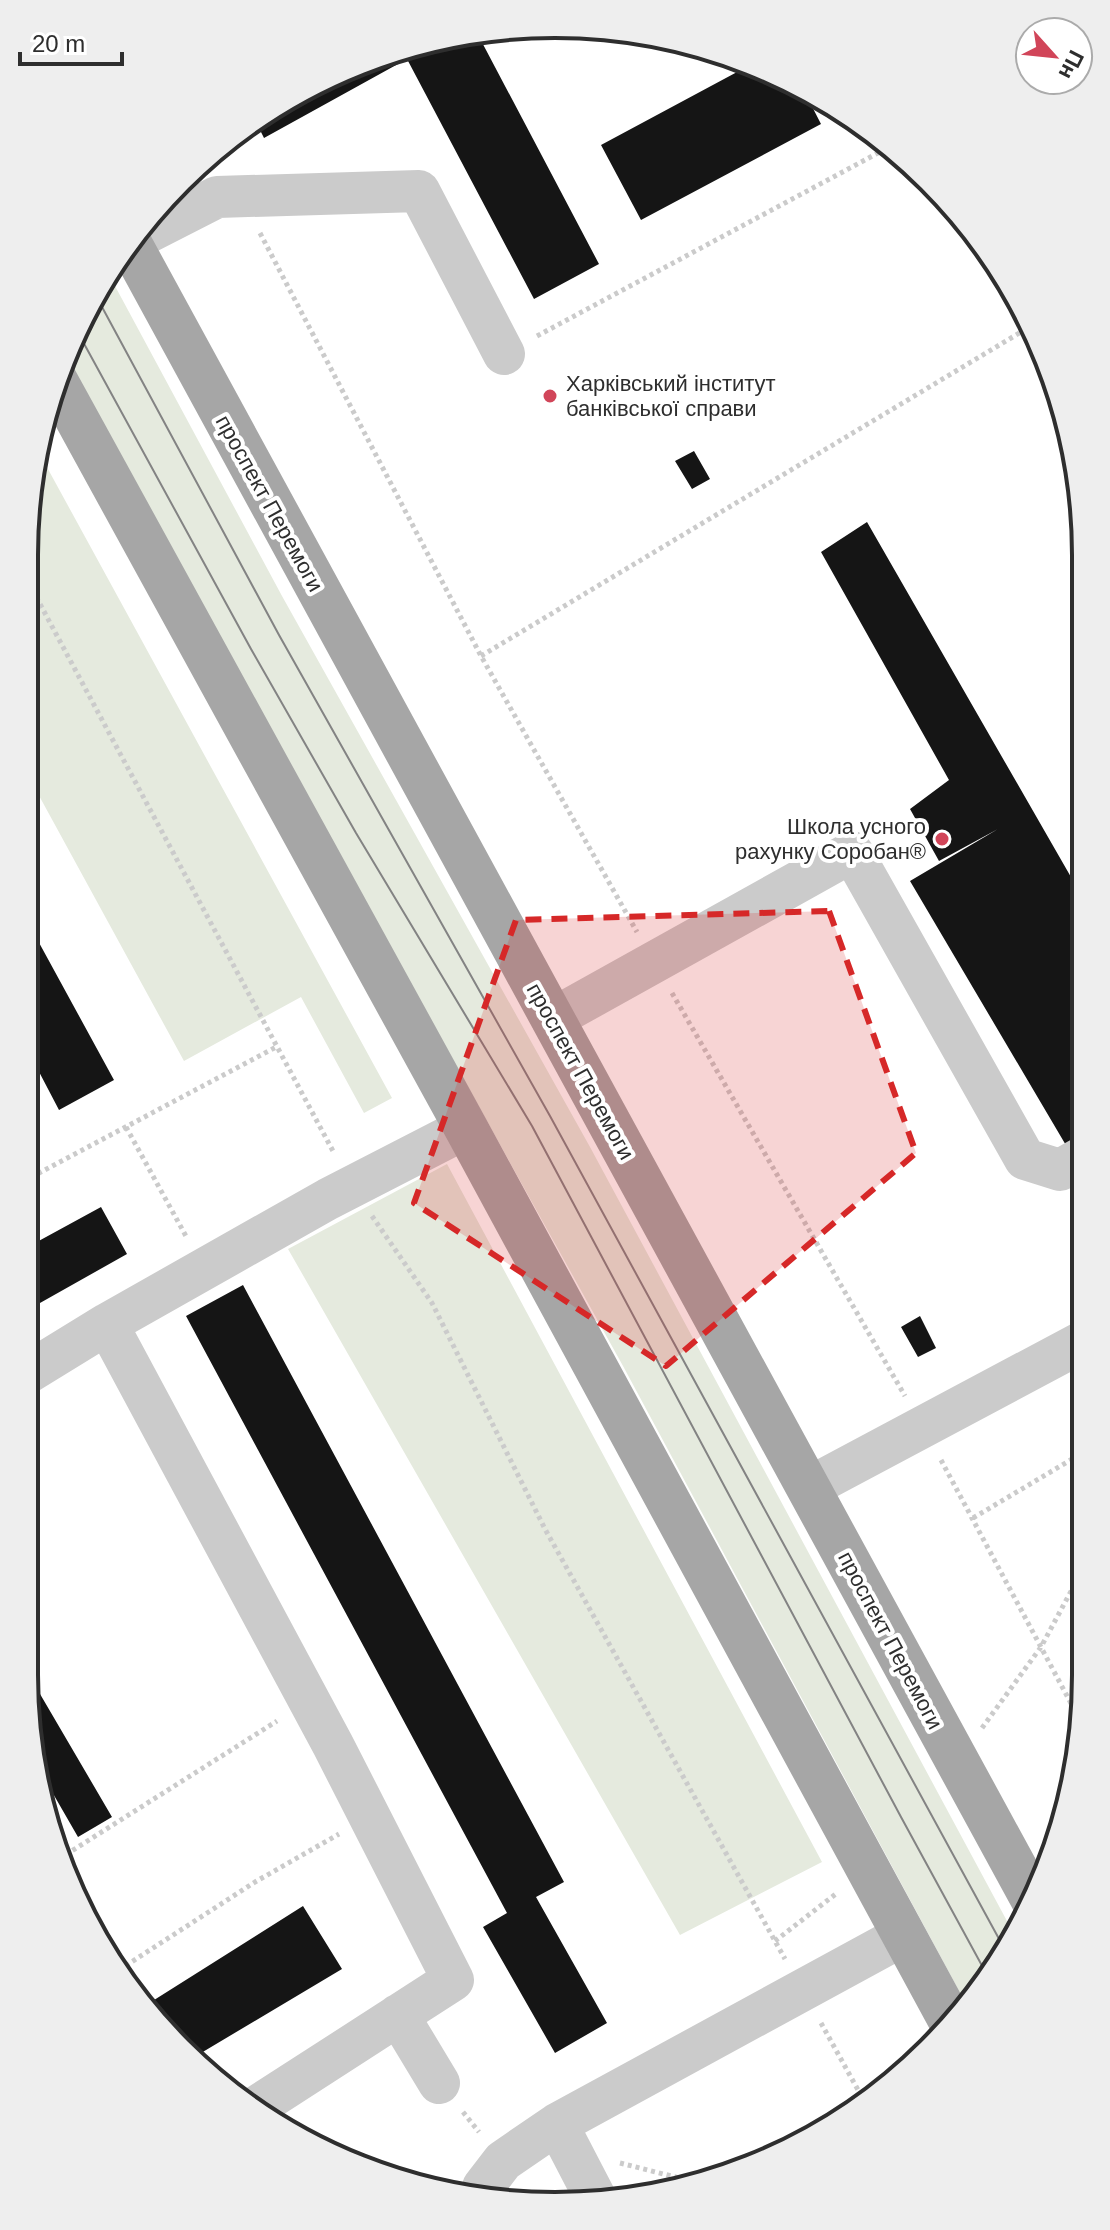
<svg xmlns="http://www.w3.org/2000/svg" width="1110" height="2230" viewBox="0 0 1110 2230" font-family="Arial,sans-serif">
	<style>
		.green { fill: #e5eade }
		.building { fill: #151515 }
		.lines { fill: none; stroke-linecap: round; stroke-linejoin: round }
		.path { stroke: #cbcbcb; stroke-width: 5; stroke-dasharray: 4 4; stroke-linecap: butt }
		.minor { stroke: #cbcbcb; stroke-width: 42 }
		.major { stroke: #a6a6a6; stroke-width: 44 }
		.tram { stroke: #838383; stroke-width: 2 }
		.marked { fill: #d62828; fill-opacity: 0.2; stroke: #d62828; stroke-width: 6; stroke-dasharray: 16 10; stroke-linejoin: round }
		.poi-dot { fill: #d14559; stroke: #fff; stroke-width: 3 }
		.labels { text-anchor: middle; stroke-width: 8; stroke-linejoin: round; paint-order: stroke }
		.poi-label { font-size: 22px; fill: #2e2e2e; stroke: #fff; text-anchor: start }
		.street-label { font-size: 22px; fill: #2e2e2e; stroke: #fff }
		.rim { fill: none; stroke: #2e2e2e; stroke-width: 4 }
	</style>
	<rect width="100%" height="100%" fill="#fff"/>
	<!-- green -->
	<path class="green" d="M108 273 282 596 590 1147 1014 1934 965 2002 623 1366 126 471 65 356 79 321Z
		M37 449 392 1098 364 1113 301 997 184 1061 25 770V521Z
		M447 1164 822 1862 680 1935 288 1249Z"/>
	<!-- building -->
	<path class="building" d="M476 31 599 264 534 299 407 59 264 138 255 120 289 95 384 52Z
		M752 64 789 79 802 87 821 124 641 220 601 145Z
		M694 451 710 479 692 489 675 461Z
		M867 522 1083 898V1138L1067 1147 910 881 998 829 939 861 910 809 949 780 821 552Z
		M25 917 114 1080 59 1110 25 1045Z
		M101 1207 127 1254 24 1312V1249Z
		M243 1285 564 1882 536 1897 607 2023 555 2053 483 1927 507 1913 186 1316Z
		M920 1316 936 1348 918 1357 901 1327Z
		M33 1682 112 1817 78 1837 40 1771 26 1686Z
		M303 1906 342 1969 196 2056 143 2007Z"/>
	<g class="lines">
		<!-- path -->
		<path class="path" d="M215 149 221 161
			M260 233 481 656 637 932
			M537 336 891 146
			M25 576 334 1153
			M481 656 1031 326
			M672 993 905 1396
			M126 1127 187 1238
			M24 1170 29 1179
			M24 1181 278 1046
			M372 1216 432 1303 545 1529 785 1959
			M941 1460 1082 1724
			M973 1518 1084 1452
			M982 1728 1041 1647 1084 1567
			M59 1859 277 1721
			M775 1941 837 1893
			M119 1970 255 1882 339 1834
			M821 2023 863 2099
			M463 2112 479 2132
			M620 2163 691 2181"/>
		<!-- minor -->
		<path class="minor" d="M129 242 217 197 419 191 504 354
			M552 1019 852 852 1025 1159 1060 1170 1083 1157
			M24 1375 107 1324
			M810 1487 1084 1341
			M398 2015 439 2083
			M253 2109 453 1980 333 1745 107 1324 328 1199 466 1128
			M557 2124 597 2201
			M481 2197 483 2187 503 2161 557 2124 902 1936"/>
		<!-- major -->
		<path class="major" d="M128 240 1034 1902
			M56 381 466 1128 951 2022"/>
		<!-- tram -->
		<path class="tram" d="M95 294 279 635 550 1116 1004 1948
			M76 329 251 649 356 833 532 1126 901 1817 986 1973"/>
	</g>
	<!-- marked area -->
	<path class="marked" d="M829 911 916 1153 666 1366 414 1203 516 920Z"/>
	<!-- markers -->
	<g class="poi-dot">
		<circle cx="550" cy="396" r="8"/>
		<circle cx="942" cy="839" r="8"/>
	</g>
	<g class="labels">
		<!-- poi labels -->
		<g class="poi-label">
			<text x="566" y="391">Харківський інститут<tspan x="566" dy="25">банківської справи</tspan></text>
			<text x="926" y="834" text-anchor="end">Школа усного<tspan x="926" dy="25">рахунку Соробан®</tspan></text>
		</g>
		<!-- street labels -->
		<g class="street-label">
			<text transform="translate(270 503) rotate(61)" y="8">проспект Перемоги</text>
			<text transform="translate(581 1071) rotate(61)" y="8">проспект Перемоги</text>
			<text transform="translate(891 1640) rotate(62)" y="8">проспект Перемоги</text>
		</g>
	</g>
	<!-- crop -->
	<path d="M0 0H1110V2230H0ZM555 38H555A517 517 0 0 1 1072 555V1675A517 517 0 0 1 555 2192H555A517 517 0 0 1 38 1675V555A517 517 0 0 1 555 38Z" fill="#eee" fill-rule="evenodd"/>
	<path class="rim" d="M555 38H555A517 517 0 0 1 1072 555V1675A517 517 0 0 1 555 2192H555A517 517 0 0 1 38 1675V555A517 517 0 0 1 555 38Z"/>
	<!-- north arrow -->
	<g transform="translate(1054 56) rotate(117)"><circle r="38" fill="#ffffff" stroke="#ababab" stroke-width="2"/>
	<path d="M0-6L14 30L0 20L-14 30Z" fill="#d14559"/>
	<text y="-12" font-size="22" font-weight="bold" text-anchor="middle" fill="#2e2e2e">Пн</text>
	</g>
	<!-- scale -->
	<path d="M20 52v12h102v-12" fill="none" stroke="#2e2e2e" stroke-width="4"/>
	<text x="32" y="52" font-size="24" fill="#2e2e2e" stroke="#ffffff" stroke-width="6" paint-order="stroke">20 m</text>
</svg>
